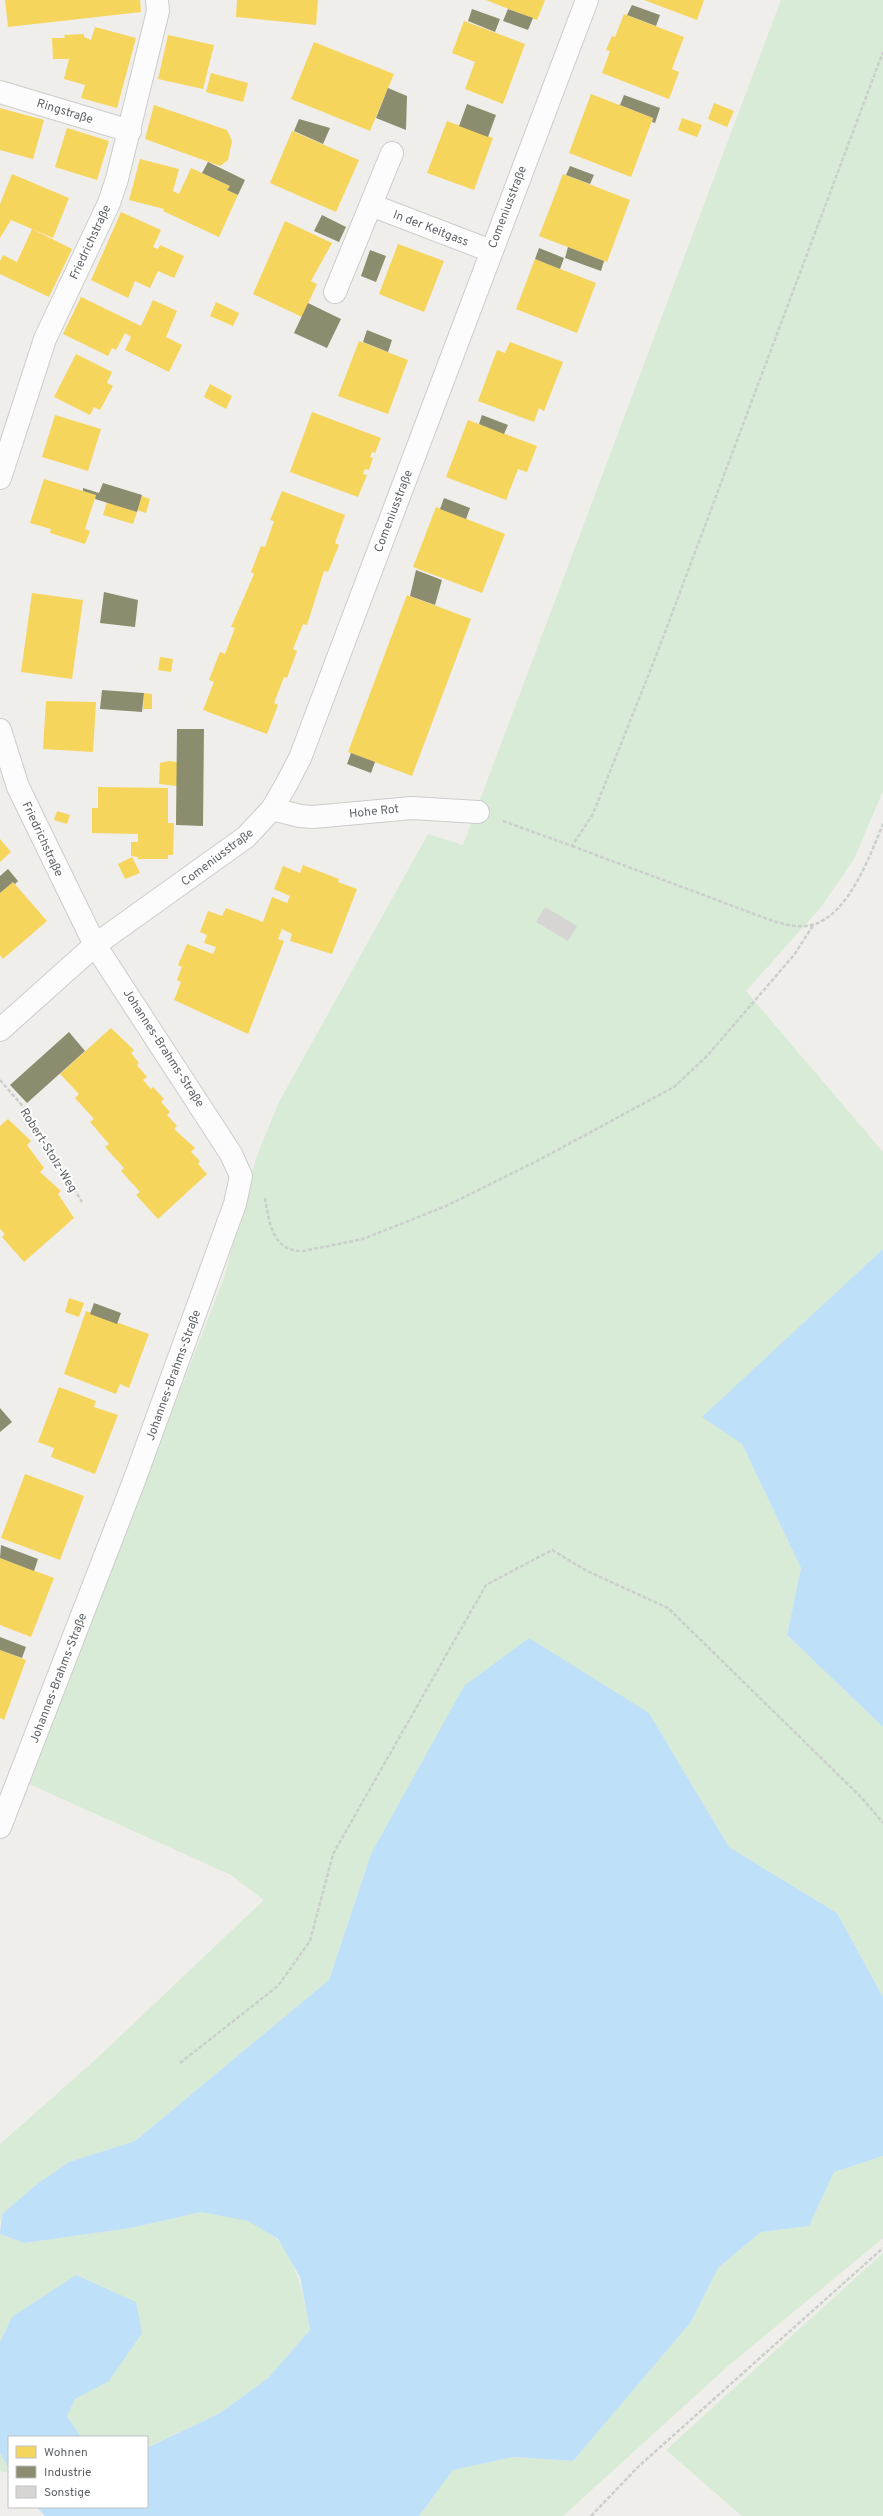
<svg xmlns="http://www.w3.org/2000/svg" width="883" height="2516" viewBox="0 0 883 2516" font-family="Overpass,sans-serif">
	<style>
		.green { fill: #d8ebd6 }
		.water { fill: #bfe0f9 }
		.homes { fill: #f6d55c }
		.industry { fill: #8c8c6e }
		.building { fill: #d6d5d3 }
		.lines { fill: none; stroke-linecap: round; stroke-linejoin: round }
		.minor-casing { stroke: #cbcccc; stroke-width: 24 }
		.path { stroke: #cacfcc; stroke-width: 2.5; stroke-dasharray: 4 2; stroke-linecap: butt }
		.minor { stroke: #fdfcfc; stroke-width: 22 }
		.labels { text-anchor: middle; stroke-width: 4; stroke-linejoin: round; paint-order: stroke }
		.street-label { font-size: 12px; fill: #5f6368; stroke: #fff }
	</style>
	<rect width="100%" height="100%" fill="#efeeea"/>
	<!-- green -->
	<path class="green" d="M781 0H883V791L854 859 821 907 746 991 883 1152V1249L703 1417 742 1444 801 1568 787 1635 883 1727V1997L837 1913 729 1847 649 1713 371 1854 329 1980 135 2141 69 2162 37 2184 2 2214 0 2223V2144L93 2062 264 1900 231 1875 27 1783 224 1278 256 1158 279 1102 428 834 463 845Z
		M883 2156V2238L727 2367 563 2516H419L453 2470 514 2457 573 2461 691 2322 718 2268 761 2232 809 2226 834 2172Z
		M201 2212C216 2215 232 2216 246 2221 294 2234 302 2289 310 2330L268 2378 220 2413 147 2448V2437H81L67 2416 75 2399 109 2380 12 2317 0 2342V2234L24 2243 131 2228Z
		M883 2253V2516H742L666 2450Z
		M0 2453 9 2468V2473L0 2471Z"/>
	<!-- water -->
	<path class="water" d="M883 1249V1727L787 1635 801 1568 742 1444 702 1417Z
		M529 1638 649 1713 729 1847 837 1913 883 1997V2156L834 2172 809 2226 761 2232 718 2268 691 2322 573 2461 514 2457 453 2470 419 2516H45L37 2507H147V2448L220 2413 268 2378 310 2330 300 2277 278 2239 248 2221 201 2212 131 2228 24 2243 0 2234 2 2214 37 2184 69 2162 135 2141 329 1980 371 1854 464 1686Z
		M76 2275 136 2302 142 2333 109 2381 75 2399 67 2416 81 2437H9V2468L0 2453V2342L12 2317Z"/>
	<!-- homes -->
	<path class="homes" d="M5 0H140L141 12 8 27Z
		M237 0H318L316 25 236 17Z
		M486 0H545L537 20Z
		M644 0H704L697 20Z
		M624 14 684 37 672 69 679 72 669 99 602 73 610 51 606 50 612 36 615 37Z
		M464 21 525 44 503 104 465 89 475 62 452 53Z
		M95 27 136 38 117 108 81 98 85 85 64 79 69 59H53L52 38H65L64 35 84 34V37L91 40Z
		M168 35 214 45 203 89 158 79Z
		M314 42 394 74 370 131 291 99Z
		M211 73 248 83 243 102 206 92Z
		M591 94 653 118 631 177 569 153Z
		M714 103 734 111 727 127 708 119Z
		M154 105 227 130 232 141 228 160 220 166 145 139Z
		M0 108 44 120 33 159 0 150Z
		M682 118 702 125 697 137 678 130Z
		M447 121 493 138 474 190 427 173Z
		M67 128 109 141 97 180 55 167Z
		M292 131 359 160 336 212 270 183Z
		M140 159 179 169 173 191 179 194 191 168 230 186 227 190 238 195 219 237 163 211 164 209 129 200Z
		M12 174 69 198 53 238 11 220 0 238V204Z
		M563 174 630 200 607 262 539 236Z
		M121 212 161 230 153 247 158 249 160 245 184 256 174 278 158 271 150 288 135 281 128 298 91 280Z
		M285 221 332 243 311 281 317 284 302 317 253 294Z
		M32 229 72 249 49 297 0 274V261L3 255 17 262Z
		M398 244 444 261 424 312 379 294Z
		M535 259 596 283 577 333 516 309Z
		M81 297 141 326 153 300 177 311 166 337 182 345 169 372 125 350 131 337 125 333 116 350 112 348 108 356 63 334Z
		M216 302 239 313 233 326 210 316Z
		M359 341 408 360 388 414 338 396Z
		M510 342 563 362 544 411 539 408 534 422 478 401 497 350 505 353Z
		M76 354 112 372 107 383 113 386 100 410 94 407 90 415 54 397Z
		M210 384 232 396 226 409 204 397Z
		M312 412 381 438 375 453 372 452 370 457 373 458 369 470 365 469 363 474 367 475 358 497 290 472Z
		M55 415 101 429 88 471 42 457Z
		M468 420 537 446 527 472 518 469 506 500 446 477Z
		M44 479 96 495 85 529 90 531 85 544 50 533 51 529 30 523Z
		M282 491 345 515 335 543 339 545 328 572 324 571 307 625 303 624 293 649 297 651 287 678 284 677 274 703 278 705 267 734 203 710 214 682 209 680 220 652 225 654 235 628 231 627 254 574 251 572 261 546 265 547 274 521 270 520Z
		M142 496 150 499 146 513 137 510Z
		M107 502 137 512 133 524 103 515Z
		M436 507 505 534 482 593 413 567Z
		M32 593 83 600 72 679 21 672Z
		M407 595 471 619 412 776 348 752Z
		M160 657 173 659 171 672 158 670Z
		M144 693 152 694V709H143Z
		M46 701 96 702 93 752 43 749Z
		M169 761 177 762V786L159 784 160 763Z
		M98 787 168 788V823H174L173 855H168V859H138V857L131 856V842H138V834L92 833V808H98Z
		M57 811 70 815 67 824 54 820Z
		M0 839 11 852 0 862Z
		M132 857 140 873 125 879 118 864Z
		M303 865 339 879 338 882 357 889 332 954 290 941 292 934 282 929 278 939 284 941 248 1034 174 1000 181 982 177 980 182 967 178 965 187 944 213 954 216 947 204 943 207 935 200 932 208 911 222 916 226 908 263 922 272 897 287 903 290 896 274 889 283 866 300 873Z
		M13 882 47 921 3 959 0 955V893Z
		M111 1028 134 1050 131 1053 139 1063 137 1065 147 1077 143 1080 151 1089 153 1087 164 1099 161 1102 170 1112 167 1115 177 1126 174 1129 195 1148 191 1152 200 1161 198 1164 207 1174 158 1219 136 1195 140 1192 121 1171 124 1168 105 1147 109 1144 90 1122 94 1119 75 1098 79 1094 60 1074Z
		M8 1119 31 1141 27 1145 44 1168 40 1172 61 1191 58 1194 74 1218 24 1262 2 1237 5 1234 0 1229V1126Z
		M69 1298 84 1303 79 1317 65 1312Z
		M86 1311 149 1334 129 1388 120 1384 116 1394 64 1374Z
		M59 1387 96 1401 94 1407 118 1415 95 1474 51 1457 54 1448 38 1442Z
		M25 1474 84 1496 60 1560 1 1538Z
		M0 1558 54 1578 31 1637 0 1625Z
		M0 1650 26 1660 4 1720 0 1718Z"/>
	<!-- industry -->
	<path class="industry" d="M632 5 660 15 656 26 627 15Z
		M472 9 500 19 495 32 468 21Z
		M508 9 533 18 528 30 503 21Z
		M388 88 407 96 406 130 376 118Z
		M624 95 660 108 655 123 652 122 653 118 620 105Z
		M467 104 496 115 488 137 459 126Z
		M299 119 330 128 323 144 294 131Z
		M208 162 245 180 238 195 227 190 230 186 202 173Z
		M570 166 594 175 590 184 566 175Z
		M322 215 346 227 339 242 314 231Z
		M568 247 604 261 601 271 565 258Z
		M539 248 564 258 560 269 535 259Z
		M370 250 386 256 376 282 361 276Z
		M308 303 341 319 327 348 294 333Z
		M367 330 392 340 388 352 363 342Z
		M482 415 508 425 504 434 479 424Z
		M103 483 142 495 137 512 95 499 96 495 83 491V488L99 493Z
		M444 498 470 508 466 519 440 509Z
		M416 570 442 580 435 605 410 596Z
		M104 592 138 600 135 627 100 623Z
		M102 690 144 693 142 712 100 709Z
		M177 729H204L203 826 176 825Z
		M351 753 375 762 371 773 347 764Z
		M8 869 18 881 15 884 13 882 0 893V876Z
		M69 1032 85 1051 27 1103 10 1085Z
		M94 1303 121 1313 117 1324 90 1314Z
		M0 1408 12 1422 0 1432Z
		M1 1545 38 1559 34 1571 0 1558Z
		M0 1637 26 1647 22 1658 0 1650Z"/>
	<!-- building -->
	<path class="building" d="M545 907 577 926 568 941 536 922Z"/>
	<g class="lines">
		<defs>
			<path id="minor" d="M0 92 130 131
				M371 205 491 251
				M335 292 392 153
				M0 478 45 339 109 203 117 179 158 11 157 0
				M0 730 18 787 95 945 231 1154 241 1176 235 1204 134 1481 0 1827
				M272 809 300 816 313 817 412 808 478 812
				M0 1030 95 945 246 837 272 809 286 785 300 758 587 0"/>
		</defs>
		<!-- minor casing -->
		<use href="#minor" class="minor-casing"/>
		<!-- path -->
		<path class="path" d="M503 821 572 846 593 814 656 656 883 52
			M572 846 773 921C786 925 799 928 812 925 849 915 870 855 883 824
			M0 1080 27 1111 82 1202
			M265 1198C269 1223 273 1252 303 1251L363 1239 446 1206 539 1160 674 1087 707 1056 794 955 814 924
			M180 2063 278 1986 310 1941 333 1854 486 1585 552 1550 587 1571 668 1608 861 1797 883 1823
			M591 2516 639 2466 883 2248"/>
		<!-- minor -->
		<use href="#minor" class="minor"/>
	</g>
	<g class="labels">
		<!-- street labels -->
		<g class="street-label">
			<text transform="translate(65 111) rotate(17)" y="4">Ringstraße</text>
			<text transform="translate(507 207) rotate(-69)" y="4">Comeniusstraße</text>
			<text transform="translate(431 228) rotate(21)" y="4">In der Keitgass</text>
			<text transform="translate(90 242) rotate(-65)" y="4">Friedrichstraße</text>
			<text transform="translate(393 511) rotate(-69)" y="4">Comeniusstraße</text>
			<text transform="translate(374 811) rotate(-6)" y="4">Hohe Rot</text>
			<text transform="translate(43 839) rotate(65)" y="4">Friedrichstraße</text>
			<text transform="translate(217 857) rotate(-37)" y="4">Comeniusstraße</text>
			<text transform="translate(164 1048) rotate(57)" y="4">Johannes-Brahms-Straße</text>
			<text transform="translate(49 1150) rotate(58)" y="4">Robert-Stolz-Weg</text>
			<text transform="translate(173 1375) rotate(-70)" y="4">Johannes-Brahms-Straße</text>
			<text transform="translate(58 1678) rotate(-69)" y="4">Johannes-Brahms-Straße</text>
		</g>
	</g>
	<!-- legend -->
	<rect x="8" y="2436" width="140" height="72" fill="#ffffff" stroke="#bfc1c3"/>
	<rect x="16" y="2446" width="20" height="12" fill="#f6d55c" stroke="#bfc1c3"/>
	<text x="44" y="2456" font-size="12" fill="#5f6368">Wohnen</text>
	<rect x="16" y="2466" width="20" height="12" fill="#8c8c6e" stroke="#bfc1c3"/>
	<text x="44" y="2476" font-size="12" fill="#5f6368">Industrie</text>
	<rect x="16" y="2486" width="20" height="12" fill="#d6d5d3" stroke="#bfc1c3"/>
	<text x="44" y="2496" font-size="12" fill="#5f6368">Sonstige</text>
</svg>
